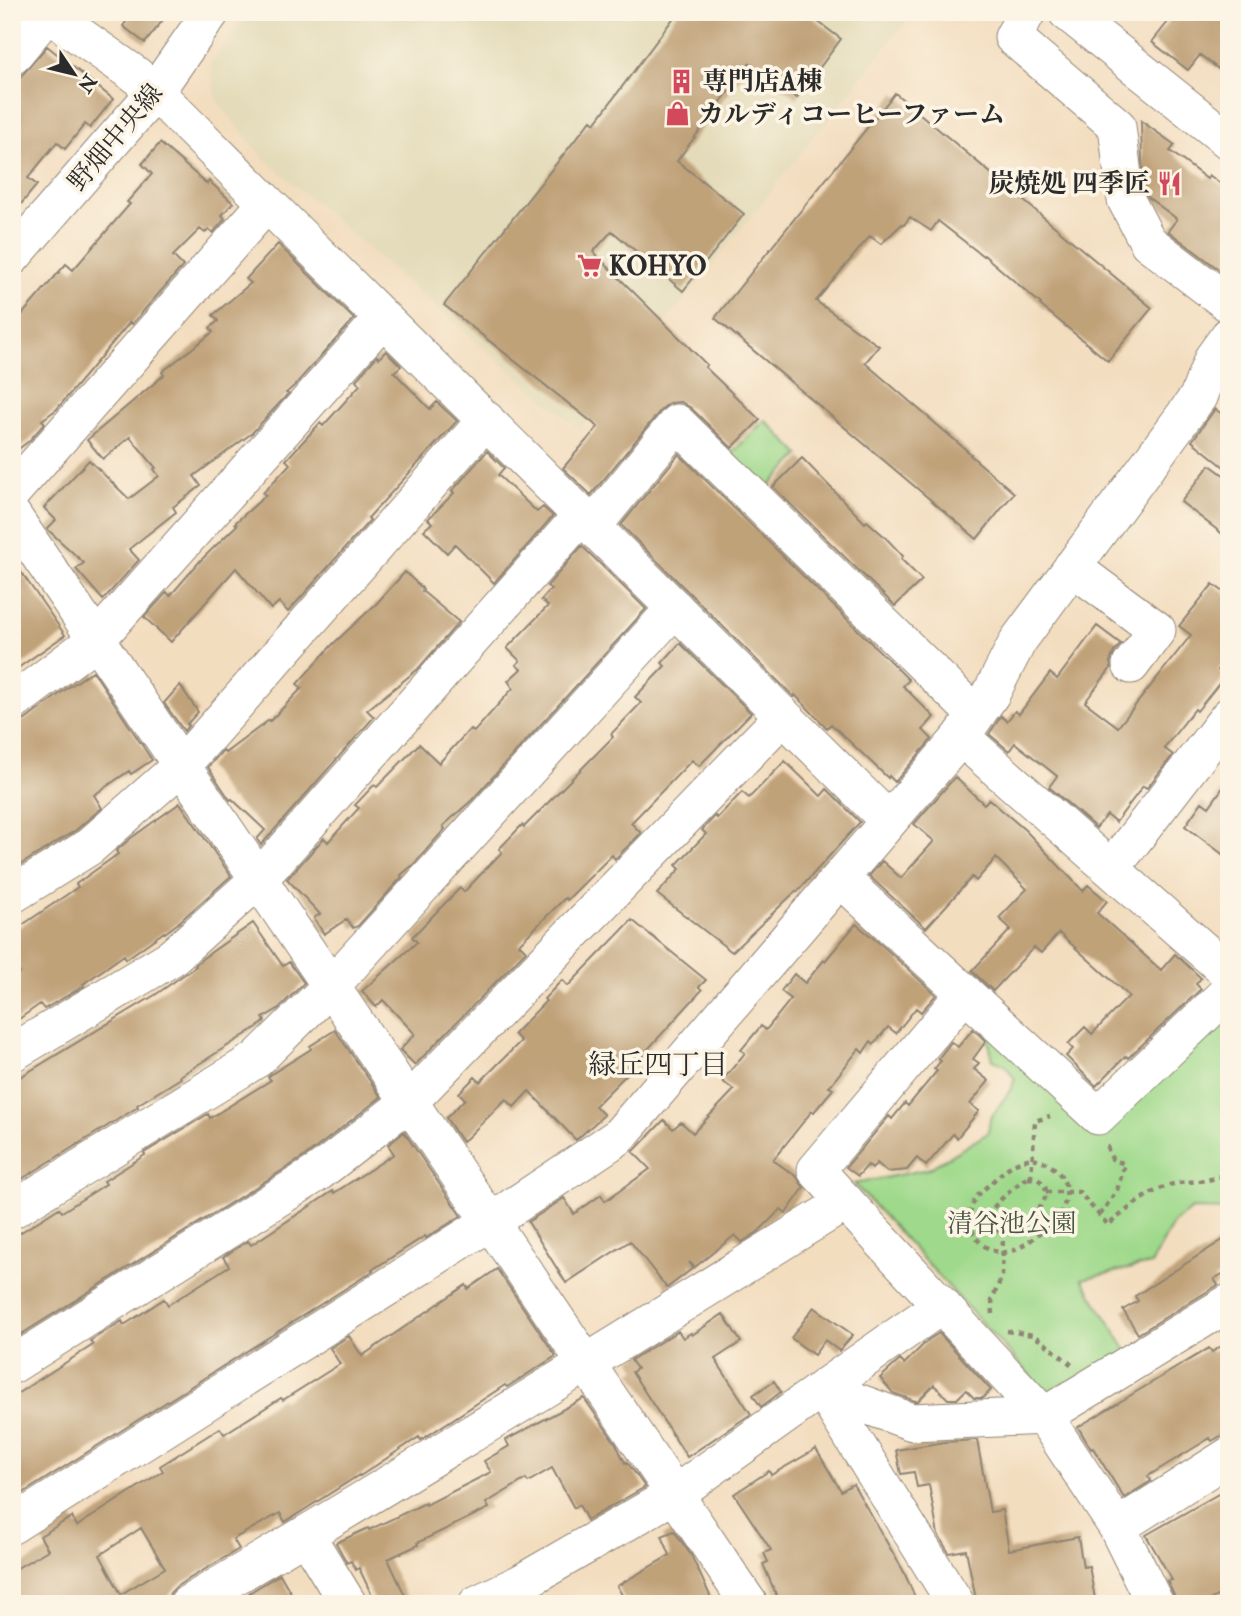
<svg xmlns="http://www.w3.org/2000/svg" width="1241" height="1616" viewBox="0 0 1241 1616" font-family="'IM FELL Double Pica','Noto Serif JP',serif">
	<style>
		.built { fill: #e4dbba }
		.green { fill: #9fd98b; stroke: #65825b; stroke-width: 2 }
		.building { fill: #c0a279; fill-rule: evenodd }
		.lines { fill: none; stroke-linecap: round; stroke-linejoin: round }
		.minor-casing { stroke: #8f8475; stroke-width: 39 }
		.path { stroke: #8f8475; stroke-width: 4.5; stroke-dasharray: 5 5; stroke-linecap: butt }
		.minor { stroke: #fff; stroke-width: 37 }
		.labels { text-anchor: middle; stroke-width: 7; stroke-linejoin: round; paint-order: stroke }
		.poi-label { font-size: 26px; font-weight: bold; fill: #2b2b2b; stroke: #fcf5e5; text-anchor: start }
		.street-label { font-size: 26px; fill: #2b2b2b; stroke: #fcf5e5 }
		.park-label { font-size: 26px; fill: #485643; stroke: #fcf5e5 }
		.neighbourhood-label { font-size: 28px; fill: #2b2b2b; stroke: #fcf5e5 }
	</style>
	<rect width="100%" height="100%" fill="#fcf5e5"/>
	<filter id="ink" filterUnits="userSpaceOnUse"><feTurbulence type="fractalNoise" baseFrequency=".0143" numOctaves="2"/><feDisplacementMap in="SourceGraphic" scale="14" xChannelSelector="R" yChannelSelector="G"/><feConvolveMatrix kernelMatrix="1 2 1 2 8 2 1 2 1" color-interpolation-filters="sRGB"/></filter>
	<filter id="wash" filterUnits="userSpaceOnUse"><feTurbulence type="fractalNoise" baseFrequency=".00686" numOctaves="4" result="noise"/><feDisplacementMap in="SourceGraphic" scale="28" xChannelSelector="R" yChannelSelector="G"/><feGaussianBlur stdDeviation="1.57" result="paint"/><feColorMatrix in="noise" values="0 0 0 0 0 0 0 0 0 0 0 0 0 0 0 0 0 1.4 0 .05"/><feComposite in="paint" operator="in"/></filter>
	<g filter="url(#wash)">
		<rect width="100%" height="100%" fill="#f3ddbf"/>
		<!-- built -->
		<path class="built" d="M249 12H914L580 430 264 159 216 100 210 64Z"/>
		<!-- green -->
		<path class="green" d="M765 420 800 455 761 494 726 459Z
			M1229 1011V1210L1192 1209 1174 1222 1151 1264 1082 1279 1129 1354 1045 1398 1031 1376 854 1184 928 1169 988 1133 990 1119 1011 1089 1015 1079 1005 1065 993 1060 986 1031 1103 1132Z"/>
		<g id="blocks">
			<!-- building -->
			<path class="building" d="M133 12H169L145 43 123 26Z
				M678 12H805L841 39 797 98 750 63 677 161 744 214 683 291 612 231 593 252 707 365 705 367 760 420 732 448 691 408 681 402 669 403 661 410 591 495 563 468 598 427 444 305 591 120 595 123Z
				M1176 12H1229V77L1200 55 1188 70 1152 42Z
				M47 46 113 99 90 128 85 124 65 149 57 142 28 178 37 185 12 215V87Z
				M895 93 1152 308 1108 361 1040 305 1041 304 984 255 983 256 938 221 931 231 910 217 904 225 902 224 881 244 870 236 816 301 879 346 865 363 971 454 970 455 1014 493 977 539 715 318Z
				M1141 121 1175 145 1170 151 1207 179 1209 175 1229 190V277L1168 231 1177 219 1149 198 1146 194 1142 161Z
				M160 143 207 184 209 181 233 203 222 215 225 219 213 233 209 229 205 233 200 229 173 256 183 266 132 324 130 322 57 409 42 420 45 423 29 441 12 454V326L66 264 73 270 130 204 127 202 152 174 142 164Z
				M278 244 354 319 294 386 286 393 288 394 252 433 194 476 201 486 173 507 176 512 129 549 139 560 103 600 76 569 84 563 47 529 56 520 44 508 89 460 129 499 159 476 154 469 156 468 130 437 103 459 87 440 164 375 162 372 213 332 210 328 218 321 213 315 251 283 246 279Z
				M386 351 401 366 394 372 430 409 437 402 457 421 368 518 370 520 288 612 279 602 271 609 236 568 171 642 144 617 167 592 170 596 200 561 237 525 235 523 266 495 263 493 290 464 286 460 320 423 323 426 360 385 356 380 377 356 379 358Z
				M1215 409 1229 419V471L1192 441Z
				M487 451 504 468 498 475 537 512 543 507 553 516 494 583 455 544 447 553 424 530 432 523 428 519 454 493 452 491Z
				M679 454 909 680 903 686 934 717 923 730 932 739 895 782 889 776 888 778 831 724 827 728 795 695 794 697 621 525Z
				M802 458 865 523 867 521 885 537 903 556 901 559 922 580 895 606 773 487Z
				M1210 465 1229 479V539L1181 502Z
				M582 546 646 609 472 800 443 826 445 829 413 865 401 875 402 877 358 926 353 928 347 919 324 934 314 918 320 914 287 879 324 838 328 842 359 808 355 805 374 785 377 787 419 744 439 763 470 729 474 732 513 688 508 681 521 669 516 665 520 661 507 648 548 606 541 600 551 589 547 586Z
				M12 559 65 635 12 672Z
				M405 572 423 589 422 591 459 622 418 669 367 710 374 717 261 845 257 839 265 830 232 799 230 800 208 767 223 750 225 753 269 720 270 721 302 688 297 684 333 644 376 604Z
				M1213 584 1229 596V656L1218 670 1225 676 1197 711 1195 709 1164 748 1173 755 1147 788 1143 786 1116 822 1107 815 1096 828 1049 787 1057 776 1015 743 1009 751 989 734 1001 716 1007 721 1015 711 1019 714 1050 673 1057 679 1097 626 1121 644 1114 652 1110 662 1111 668 1085 702 1118 727 1191 635 1179 626Z
				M680 643 751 713 699 766 692 760 631 823 641 833 615 859 612 855 567 900 565 898 519 944 526 951 415 1065 400 1050 415 1034 383 1000 376 1007 362 991 417 942 412 937 460 888 464 892 502 852 499 849 522 825 524 827 613 737 611 734 641 703 635 697 665 666 662 663Z
				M93 671 152 760 131 774 129 771 94 795 102 808 76 830 12 870V724L25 720 66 689Z
				M180 685 198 712 187 724 189 725 184 731 164 703Z
				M785 761 821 796 827 789 860 822 797 892 796 891 732 952 657 894 680 869 676 865 706 834 702 830 715 816 717 818 742 792 749 798Z
				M955 777 984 804 989 799 1025 830 1083 891 1088 885 1107 901 1097 913 1161 970 1175 954 1201 978 1196 984 1201 989 1128 1058 1126 1056 1096 1086 1066 1056 1073 1049 1068 1044 1085 1027 1092 1034 1129 996 1059 933 1041 953 1034 947 993 991 972 971 1011 929 999 918 1027 889 996 858 976 881 972 877 926 928 869 876 882 861 901 878 934 841 914 824Z
				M1229 779V859L1185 826 1202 802 1209 807Z
				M180 803 231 876 177 924 165 933 164 932 126 959 124 955 83 984 84 986 44 1009 40 1004 12 1024V979L20 973 12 962V932L78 887 76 884 118 854 116 851 131 838Z
				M632 920 706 980 699 987 702 990 627 1072 628 1073 595 1106 604 1115 576 1140 529 1091 514 1107 506 1099 468 1137 462 1142 446 1118 465 1099 459 1093 475 1077 480 1082 521 1041 514 1034 546 1001 544 999 562 980 568 986Z
				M253 923 283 966 289 962 304 983 278 1009 263 1018 265 1021 262 1024 180 1076 181 1078 137 1105 138 1107 12 1185V1082L155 995 196 966 195 965 203 958Z
				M856 924 884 947 936 995 921 1012 916 1008 896 1033 888 1027 874 1044 871 1041 863 1053 859 1049 829 1087 833 1089 814 1112 812 1111 773 1160 797 1177 804 1188 786 1213 781 1209 758 1232 742 1242 735 1235 695 1267 689 1262 693 1268 667 1288 630 1241 566 1283 528 1222 564 1198 574 1214 601 1195 605 1201 650 1169 633 1152 664 1120 673 1129 681 1122 693 1133 734 1090 722 1081 745 1053 741 1050 761 1026 766 1030 791 999 781 991 794 974 805 983 824 960 825 961Z
				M973 1029 986 1041 973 1059 979 1063 974 1069 989 1081 970 1104 979 1111 957 1138 953 1134 926 1166 917 1158 907 1170 887 1172 877 1163 872 1169 868 1165 858 1176 846 1167 889 1116 892 1119 905 1103 908 1106 937 1071 934 1069 941 1061 938 1059 951 1042 958 1047Z
				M335 1030 381 1097 307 1155 12 1340V1238L59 1208 62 1212 106 1184 104 1181 145 1155 144 1153 208 1114 210 1118 271 1080 268 1077 273 1073 311 1049 310 1046Z
				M404 1132 461 1216 426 1238 425 1236 372 1270 373 1271 12 1500V1397L93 1345 90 1341 122 1321 124 1325 164 1299 168 1305 229 1266 223 1257 248 1241 251 1245 333 1191 334 1193 394 1154 388 1145Z
				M1229 1236V1270L1214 1279 1218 1285 1138 1334 1123 1310 1138 1301 1135 1296Z
				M497 1269 556 1356 507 1387 505 1385 421 1440 419 1437 360 1476 359 1475 285 1522 280 1513 233 1539 239 1549 177 1586 170 1593 168 1600 162 1604H12V1571L48 1550 40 1536 72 1517 77 1526 163 1471 160 1466 220 1428 224 1434 281 1398 283 1400 340 1364 330 1348 349 1336 362 1356 466 1285 468 1289ZM141 1528 165 1568 121 1594 100 1555Z
				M814 1307 853 1335 839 1351 825 1340 814 1355 791 1338Z
				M723 1314 741 1342 715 1359 751 1414 687 1457 632 1372 637 1369 631 1360 678 1331 683 1338 691 1333 692 1335Z
				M939 1333 991 1390 983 1398H974L966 1390 957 1399H948L934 1385 918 1401H915L893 1393 880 1378 900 1360 904 1364 928 1340Z
				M1229 1341V1431L1212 1441 1210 1438 1148 1476 1151 1481 1124 1498 1093 1448 1091 1449 1078 1427 1209 1348 1212 1352Z
				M774 1381 781 1392 761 1407 753 1395Z
				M584 1398 616 1444 625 1463 627 1462 645 1487 587 1520 579 1505 574 1508 552 1468 528 1482 526 1479 486 1503 489 1508 417 1543 418 1545 388 1559 409 1604H376L359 1568 356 1570 351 1561 347 1563 336 1543 368 1528 369 1530 425 1503 426 1505 491 1472 484 1461 509 1446 506 1440Z
				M977 1440 990 1512 1002 1510 1009 1550 1078 1537 1083 1567 1089 1566 1096 1604H977L966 1550 949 1553 938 1535 929 1485 917 1487 914 1472 901 1474 896 1450 944 1442Z
				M816 1449 841 1491 853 1484 904 1572 918 1604H780L763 1564 768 1562 764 1553 771 1550 734 1494 769 1471 771 1475Z
				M1229 1488V1589L1203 1604H1176L1174 1595 1167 1581 1172 1580 1146 1535Z
				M674 1531 691 1555 714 1604H627L617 1586 670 1555 662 1536Z
				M280 1574 297 1604H255L249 1593Z"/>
		</g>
	</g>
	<g filter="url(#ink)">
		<use href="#blocks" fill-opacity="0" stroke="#8f8475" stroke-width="2"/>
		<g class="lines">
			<defs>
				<path id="minor" d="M46 12 137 76 155 92 889 821
					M1027 12 1013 37 1117 126 1126 200 1148 242 1229 304
					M1067 12 1229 141
					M12 56 48 13
					M12 257 155 92 211 12
					M1229 336 1213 358 1198 397 1018 641 991 694 961 737 1229 973
					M12 492 267 203
					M12 515 749 1604
					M593 526 677 423 976 715
					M1072 567 1157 630 1131 665
					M12 703 97 639 383 318
					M961 737 840 878 1098 1116 1229 991
					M1111 869 1229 716
					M12 895 89 847 182 765 486 420
					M965 993 816 1170 1044 1416 1117 1527 1155 1604
					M12 1053 171 958 259 879 582 515
					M12 1210 257 1059 331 986 675 608
					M942 1305 822 1389 956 1604
					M12 1365 319 1172 409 1102 783 716
					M12 1525 490 1222 618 1137 840 878
					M1117 1527 1229 1456
					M306 1535 348 1604
					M188 1604C410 1474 628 1337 846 1202
					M477 1604 521 1583 675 1494 822 1389 912 1422 1044 1416 1229 1303"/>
			</defs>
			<!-- minor casing -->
			<use href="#minor" class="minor-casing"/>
			<!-- path -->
			<path class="path" d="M1033 1158C1057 1164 1075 1184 1062 1210 1057 1219 1047 1226 1039 1233 1023 1248 1004 1261 983 1245 968 1233 966 1212 977 1197 981 1191 987 1187 992 1182 1006 1169 1013 1161 1033 1158Z
				M1028 1178C1035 1178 1040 1179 1044 1185 1054 1201 1025 1220 1014 1230 998 1238 982 1222 994 1207 1002 1197 1013 1189 1023 1180Z
				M1031 1178 1035 1121 1050 1116
				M1046 1192H1079L1108 1225C1128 1209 1146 1193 1170 1185 1190 1179 1212 1185 1229 1170
				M1100 1215 1117 1190 1125 1164 1112 1159 1107 1147H1105
				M969 1217 990 1218
				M993 1314 992 1300 1002 1276 1003 1233
				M1007 1331 1033 1335 1047 1345 1072 1365"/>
			<!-- minor -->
			<use href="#minor" class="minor"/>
		</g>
	</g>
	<!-- icons -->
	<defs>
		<symbol id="building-bare" viewBox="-9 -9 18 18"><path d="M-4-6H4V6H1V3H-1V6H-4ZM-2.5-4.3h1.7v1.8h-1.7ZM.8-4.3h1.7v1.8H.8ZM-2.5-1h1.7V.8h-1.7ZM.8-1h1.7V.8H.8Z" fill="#d1495b" stroke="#fcf5e5" stroke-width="2.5" paint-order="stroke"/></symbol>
		<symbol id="shop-bare" viewBox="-9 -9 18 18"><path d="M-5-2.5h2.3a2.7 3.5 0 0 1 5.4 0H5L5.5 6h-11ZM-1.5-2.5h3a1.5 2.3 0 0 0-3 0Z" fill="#d1495b" stroke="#fcf5e5" stroke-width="2.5" paint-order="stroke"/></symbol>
		<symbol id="restaurant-bare" viewBox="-9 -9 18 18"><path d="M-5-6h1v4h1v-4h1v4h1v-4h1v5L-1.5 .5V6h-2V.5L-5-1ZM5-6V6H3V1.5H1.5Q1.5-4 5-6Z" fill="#d1495b" stroke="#fcf5e5" stroke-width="2.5" paint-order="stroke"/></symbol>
		<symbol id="supermarket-bare" viewBox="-9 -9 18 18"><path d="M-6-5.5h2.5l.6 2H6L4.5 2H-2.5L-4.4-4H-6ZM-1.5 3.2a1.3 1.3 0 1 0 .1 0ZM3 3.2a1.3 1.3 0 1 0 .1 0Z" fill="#d1495b" stroke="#fcf5e5" stroke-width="2.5" paint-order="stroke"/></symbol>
	</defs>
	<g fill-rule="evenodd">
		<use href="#building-bare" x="664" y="64" width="35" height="35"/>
		<use href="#shop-bare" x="660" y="96" width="35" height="35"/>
		<use href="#restaurant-bare" x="1152" y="166" width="35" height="35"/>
		<use href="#supermarket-bare" x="572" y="248" width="35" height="35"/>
	</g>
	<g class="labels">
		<!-- poi labels -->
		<g class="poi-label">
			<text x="702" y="90">専門店A棟</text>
			<text x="698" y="123">カルディコーヒーファーム</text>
			<text x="1150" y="192" text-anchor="end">炭焼処 四季匠</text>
			<text x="609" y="275">KOHYO</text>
		</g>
		<!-- street labels -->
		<g class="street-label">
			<text transform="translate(115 137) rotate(-50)" y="9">野畑中央線</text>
		</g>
		<!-- park labels -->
		<g class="park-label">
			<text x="1012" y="1232">清谷池公園</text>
		</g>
		<!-- neighbourhood labels -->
		<g class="neighbourhood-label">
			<text x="658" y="1074">緑丘四丁目</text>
		</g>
	</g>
	<!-- margin -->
	<rect width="1241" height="1616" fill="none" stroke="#fcf5e5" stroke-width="42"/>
	<!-- north arrow -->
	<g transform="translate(74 74) rotate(125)" stroke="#fcf5e5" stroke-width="5" paint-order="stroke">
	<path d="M0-5L12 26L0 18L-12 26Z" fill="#2b2b2b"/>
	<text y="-10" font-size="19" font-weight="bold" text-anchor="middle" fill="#2b2b2b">N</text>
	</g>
</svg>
